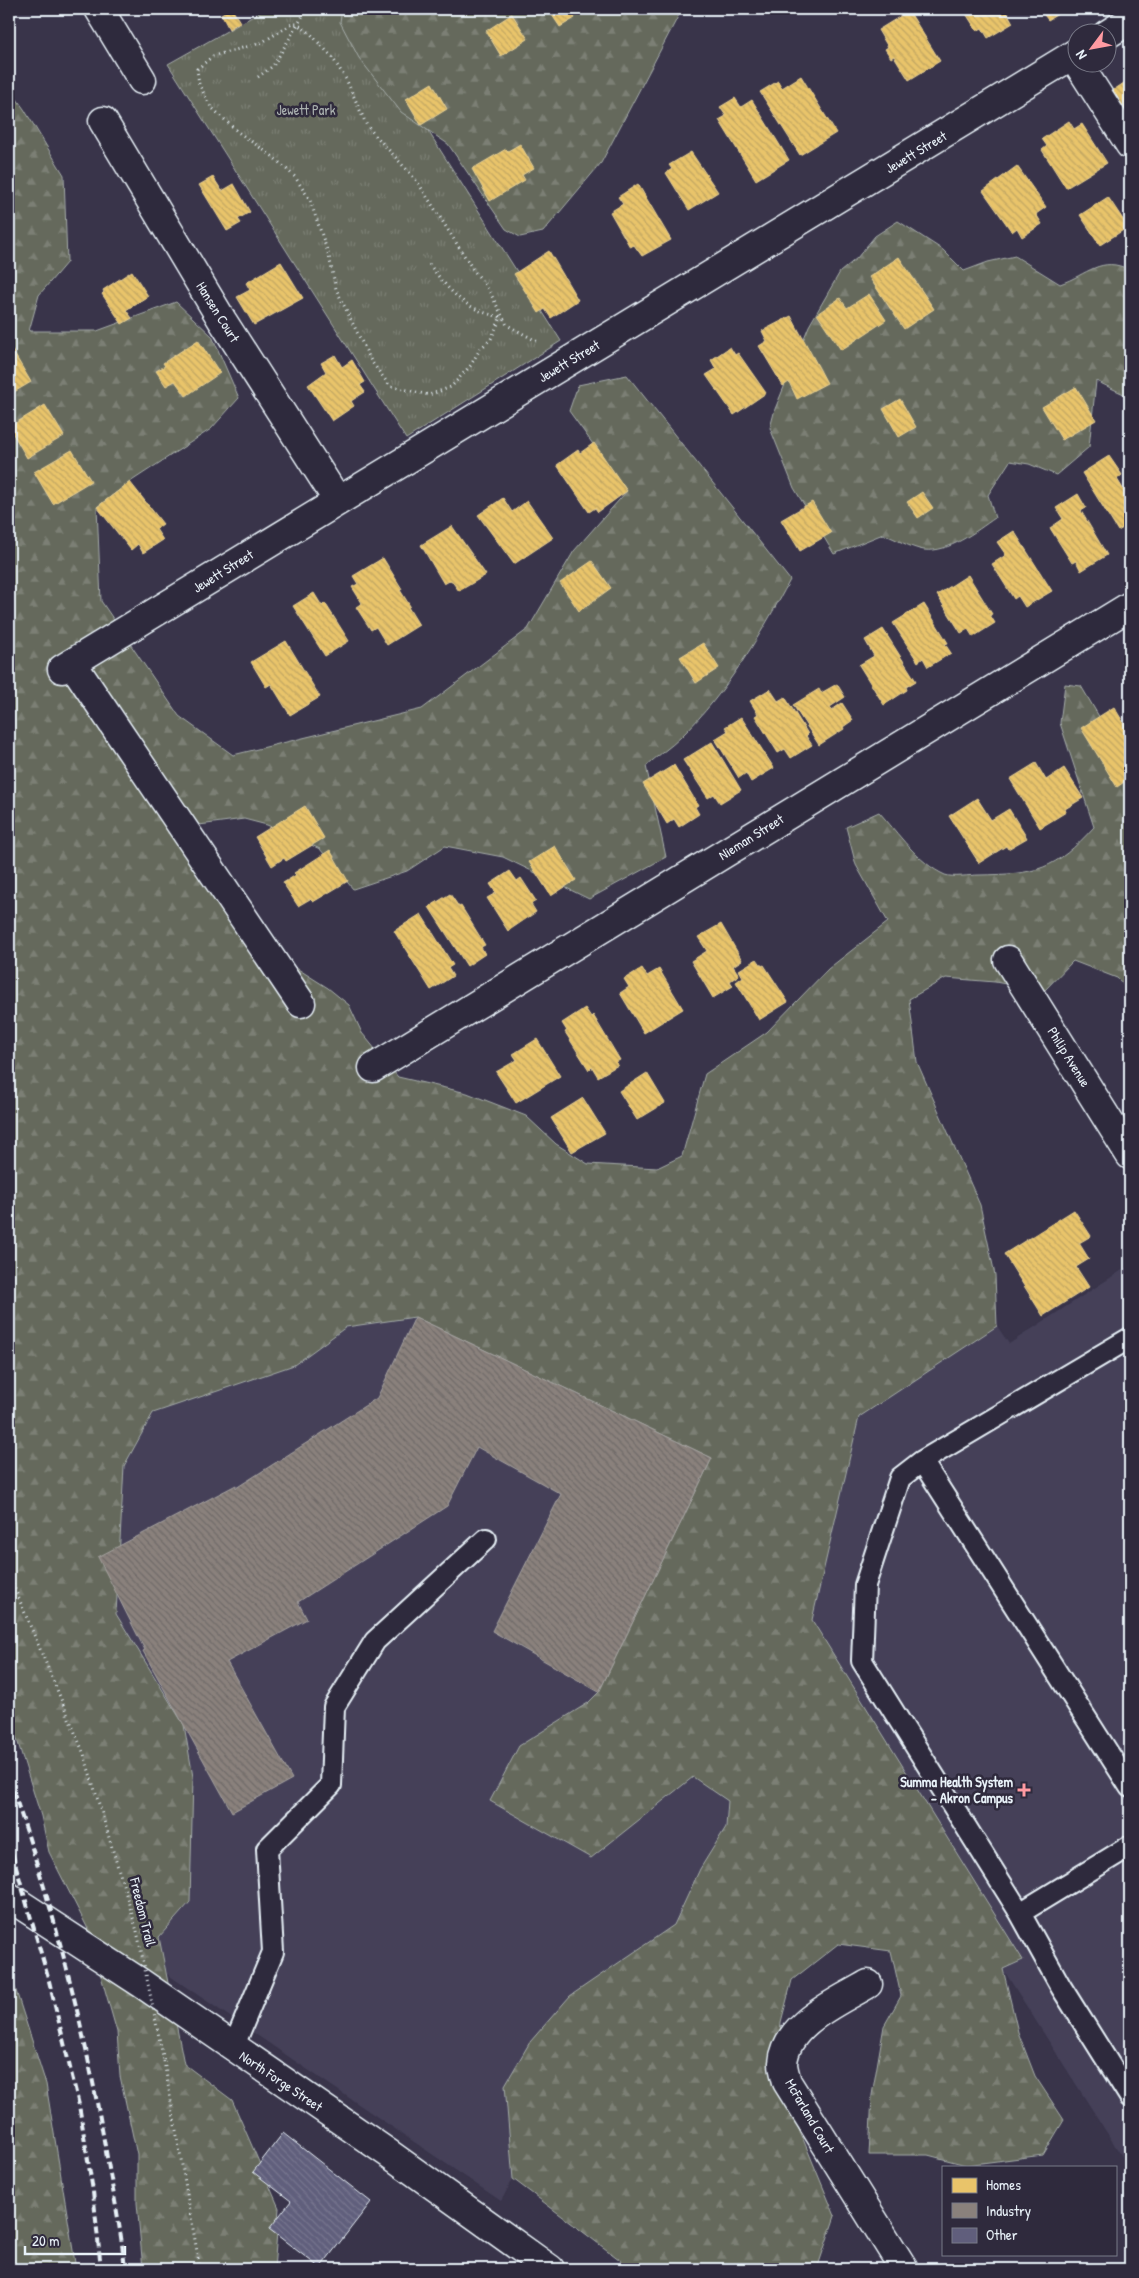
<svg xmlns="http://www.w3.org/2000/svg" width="1139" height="2278" viewBox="0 0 1139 2278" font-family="'Patrick Hand',sans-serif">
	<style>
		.built { fill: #454159 }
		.grass { fill: url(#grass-tufts); stroke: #a6adaa }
		.forest { fill: url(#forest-firs); stroke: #a6adaa }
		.homes { fill: url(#homes-back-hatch); stroke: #e9d295 }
		.industry { fill: url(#industry-back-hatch); stroke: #a6a3a1 }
		.building { fill: url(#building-back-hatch); stroke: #e8f1f8 }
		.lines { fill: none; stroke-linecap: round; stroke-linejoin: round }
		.lane-casing { stroke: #e8f1f8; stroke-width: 24 }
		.street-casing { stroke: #e8f1f8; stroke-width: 31 }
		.secondary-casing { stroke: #e8f1f8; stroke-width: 31 }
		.path { stroke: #e8f1f8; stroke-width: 3; stroke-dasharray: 1 4; stroke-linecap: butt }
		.lane { stroke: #2f2a3d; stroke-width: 20 }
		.street { stroke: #2f2a3d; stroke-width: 28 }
		.secondary { stroke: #2f2a3d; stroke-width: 28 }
		.rail { stroke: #e8f1f8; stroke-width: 4; stroke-dasharray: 8 4; stroke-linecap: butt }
		.path-bridge { stroke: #e8f1f8; stroke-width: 3; stroke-dasharray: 1 4; stroke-linecap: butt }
		.poi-dot { fill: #ff9aa2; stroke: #2f2a3d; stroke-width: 2 }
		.labels { text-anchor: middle; stroke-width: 5; stroke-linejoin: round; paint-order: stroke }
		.park-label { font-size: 14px; fill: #adb4b2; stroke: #2f2a3d }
		.street-label { font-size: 14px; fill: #e8f1f8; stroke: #2f2a3d }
		.poi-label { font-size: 14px; font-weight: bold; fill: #e8f1f8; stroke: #2f2a3d; text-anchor: end }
	</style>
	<defs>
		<pattern id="grass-tufts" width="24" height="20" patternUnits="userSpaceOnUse" patternTransform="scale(1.25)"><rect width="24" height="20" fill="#65695c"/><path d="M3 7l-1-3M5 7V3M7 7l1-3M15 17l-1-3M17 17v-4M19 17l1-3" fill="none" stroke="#7b7f74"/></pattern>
		<pattern id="forest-firs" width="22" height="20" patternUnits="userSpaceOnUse" patternTransform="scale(1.25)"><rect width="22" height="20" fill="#65695c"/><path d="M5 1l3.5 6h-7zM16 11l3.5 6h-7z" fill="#7b7f74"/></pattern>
		<pattern id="homes-back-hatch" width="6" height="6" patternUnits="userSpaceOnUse" patternTransform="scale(1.25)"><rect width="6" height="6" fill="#e9c46a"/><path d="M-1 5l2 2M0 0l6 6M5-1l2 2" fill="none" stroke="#c0a562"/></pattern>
		<pattern id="industry-back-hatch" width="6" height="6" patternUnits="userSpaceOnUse" patternTransform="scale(1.25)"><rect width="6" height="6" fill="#8a817c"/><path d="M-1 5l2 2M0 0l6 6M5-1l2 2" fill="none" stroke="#6f6a68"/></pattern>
		<pattern id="building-back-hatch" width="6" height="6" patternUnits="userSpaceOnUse" patternTransform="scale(1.25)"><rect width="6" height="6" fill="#605e7c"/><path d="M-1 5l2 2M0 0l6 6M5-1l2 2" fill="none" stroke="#77768f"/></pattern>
	</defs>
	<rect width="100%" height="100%" fill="#39344a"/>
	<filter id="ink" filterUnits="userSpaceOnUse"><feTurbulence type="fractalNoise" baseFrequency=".02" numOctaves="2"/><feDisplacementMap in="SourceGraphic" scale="10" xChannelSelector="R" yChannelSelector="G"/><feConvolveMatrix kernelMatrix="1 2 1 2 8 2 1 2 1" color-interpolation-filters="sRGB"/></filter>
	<g filter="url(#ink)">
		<!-- built -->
		<path class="built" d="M1130 1265V2169L1003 1969 1023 1960 812 1620 859 1417 997 1326 1009 1344Z
			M415 1317 712 1458 599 1692 588 1703 591 1858 693 1777 728 1800 726 1827 700 1869 674 1925 570 1996 505 2085 513 2179 501 2201 167 1974 159 1937 190 1902 193 1777 116 1614 124 1466 153 1413 294 1365 346 1327Z"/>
		<!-- grass -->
		<path class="grass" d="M266 9H351L561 341 406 439 168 64Z"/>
		<!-- forest -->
		<path class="forest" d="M342 9H682L601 163 543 232 520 237 506 229 448 144 401 112 359 58 340 22Z
			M9 88 24 109 64 175 67 262 39 295 29 331H97L176 302 212 336 239 398 211 429 130 482 97 507 101 601 179 716 233 755 422 709 528 629 574 551 627 491 569 411 578 385 627 375 790 580C760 636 727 692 681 737 671 747 657 756 646 766L666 857 589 899 503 857 445 846 407 871 353 889 320 849 267 825 244 819 199 825 185 851 244 935 328 988 349 1005 362 1033 398 1077 467 1093 526 1116 556 1144 588 1164 657 1168 682 1156 705 1074 767 1032 828 969 888 922 856 865 846 827 879 812C898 833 918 863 945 875 953 878 970 875 979 875 1037 874 1054 871 1094 827L1060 723 1065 684 1081 686 1130 769V990L1117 978 1073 961 1044 991 995 982 946 978 909 999 917 1062 980 1205 995 1275 997 1326 859 1417 812 1620 1023 1960 1003 1969 1018 2032 1035 2076 1064 2120 1043 2155 966 2165 928 2155H869L872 2095 884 2026 901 1996 891 1951 838 1944 792 1980 781 2022 776 2074 835 2216 817 2269H632L513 2179 505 2085 530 2042 570 1996 674 1925 700 1869 726 1827 728 1801 693 1777 591 1858 490 1801 519 1746 588 1703 599 1692 712 1458 415 1317 346 1327 294 1365 153 1413 124 1466 116 1614 184 1725 193 1777 190 1902 159 1937 184 2064 232 2100 279 2208 274 2269H143L137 2203V2155L120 2076 117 2032 87 1927 49 1852 41 1816 9 1714Z
			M898 221 943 250 964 271 988 262 1015 256 1060 284C1087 275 1101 255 1130 270V339L1125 344 1126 363 1130 364V397L1096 381 1089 447 1056 475 1029 464 1010 461 988 495 995 518C976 531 949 553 924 550 911 548 896 539 883 534L834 554 794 488 770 428 775 409 809 326 840 272 857 258 875 236Z
			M9 1969 46 2084 76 2269H9Z"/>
		<!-- homes -->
		<path class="homes" d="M230 9H232L240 22 229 29 221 14Z
			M548 9H583L573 15 575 18 560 27Z
			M963 9H1008L1009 11 1007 12 1013 23 988 38 982 28 977 31Z
			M1037 9H1066L1048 20 1041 11 1039 12Z
			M909 11 940 61 909 80 894 56 891 58 885 49 888 47 878 30Z
			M512 14 528 39 501 56 486 31Z
			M801 76 836 133 800 155 760 92 778 81 782 88Z
			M1130 79V127L1109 93Z
			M432 83 447 109 421 125 406 99Z
			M735 98 741 107 752 100 789 160 756 180 719 120 726 116 720 107Z
			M1069 121 1074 129 1082 124 1107 163 1066 188 1042 150 1047 146 1042 139Z
			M520 144 534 168 522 175 525 180 490 201 472 169 506 149 508 151Z
			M691 152 718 192 689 210 666 173 672 169 669 165Z
			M1017 166 1046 207 1036 214 1042 224 1022 237 1017 228 1012 232 983 191Z
			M213 177 222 191 234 184 250 212 238 219 241 223 227 231 199 185Z
			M638 184 671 240 642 256 634 245 630 247 610 212 623 204 618 197Z
			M1108 197 1128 227 1100 245 1080 215Z
			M549 251 578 300 551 318 545 309 539 313 514 274Z
			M899 257 934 309 904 329 869 277Z
			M281 262 303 298 254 325 237 297 250 290 246 283Z
			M132 271 148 296 126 310 132 318 122 324 102 294 104 292 103 290Z
			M869 294 886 320 841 350 817 314 840 298 847 308Z
			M791 316 827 383 797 399 789 382 783 386 759 346 767 341 762 331Z
			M198 340 220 373 186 396 175 381 166 386 156 371 165 366 163 363Z
			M730 347 735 355 738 353 766 393 734 415 706 375 716 369 711 360Z
			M12 350 31 382 9 395V352Z
			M335 355 342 367 352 360 365 382 360 385 365 392 351 401 354 406 332 421 308 385 326 372 321 363Z
			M1076 387 1096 420 1062 440 1042 407Z
			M900 399 916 427 899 437 883 409Z
			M45 405 64 436 27 458 9 427Z
			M594 443 627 491 598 512 595 508 589 512 557 465 578 450 580 453Z
			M72 450 91 481 53 504 34 472Z
			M1109 456 1122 475 1117 479 1130 500 1129 537 1123 528 1118 531 1082 473Z
			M130 482 163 524 156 529 163 540 143 553 138 544 131 550 97 507Z
			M922 492 933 508 918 518 907 502Z
			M1078 494 1086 508 1081 511 1107 555 1081 571 1076 561 1072 563 1050 528 1063 519 1056 508Z
			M503 498 512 512 527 501 553 538 514 564 478 515Z
			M812 502 831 533 800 551 781 520Z
			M452 526 486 575 459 591 451 580 444 584 421 545Z
			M1014 531 1052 591 1025 607 1018 596 1014 599 992 564 1006 555 997 542Z
			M383 558 402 589 400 590 410 606 408 607 419 625 387 645 376 627 371 630 356 607 362 603 352 587 358 584 353 576Z
			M592 561 611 588 579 611 560 583Z
			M968 575 992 614 990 615 995 623 973 637 968 629 961 633 937 595Z
			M314 593 322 606 325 603 349 641 325 656 293 606Z
			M924 604 948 643 945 644 951 653 928 667 923 658 918 662 893 623Z
			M883 629 916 681 906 687 907 690 884 705 859 665 874 656 865 640Z
			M286 641 320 697 290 715 271 684 266 687 251 662Z
			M703 643 719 668 696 683 680 657Z
			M837 684 845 697 830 707 832 710 842 703 853 720 843 727 844 729 819 745 793 705 819 689 821 693Z
			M770 689 778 701 785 697 808 734 806 736 812 745 791 758 785 749 778 753 755 716 758 714 750 701Z
			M1114 707 1130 733V778L1117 787 1081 728Z
			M741 717 774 768 751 782 746 773 739 778 715 739 728 731 725 727Z
			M712 742 741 790 720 803 714 794 708 798 683 760Z
			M1036 763 1046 780 1064 768 1083 798 1065 809 1066 812 1040 828 1010 779Z
			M674 765 698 805 695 807 699 814 679 827 674 819 667 824 643 784Z
			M977 798 991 820 1009 809 1027 838 1008 849 1006 846 979 863 949 816Z
			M305 806 324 838 286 861 284 858 272 866 255 837Z
			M555 846 576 880 551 896 529 862Z
			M330 850 348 881 313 902 310 899 298 906 283 883 296 875 294 873Z
			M510 871 517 881 521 878 536 901 531 904 536 912 508 931 487 898 496 893 490 884Z
			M450 894 459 907 461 906 485 945 481 947 485 954 467 966 429 907Z
			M421 914 453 965 448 968 453 976 431 990 394 931Z
			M721 924 742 960 733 966 739 975 730 981 733 986 713 998 691 961 707 951 698 937Z
			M757 959 762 966 764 965 788 1002 759 1020 736 982 743 977 739 970Z
			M642 968 647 976 659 969 683 1009 644 1033 620 993 629 987 624 979Z
			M585 1008 591 1017 593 1015 620 1060 616 1062 618 1065 598 1077 592 1067 589 1070 565 1032 567 1031 562 1023Z
			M537 1039 560 1076 516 1103 496 1072 517 1060 513 1054Z
			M647 1073 665 1103 637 1120 619 1091Z
			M583 1098 605 1133 572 1152 551 1118Z
			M1074 1210 1091 1236 1079 1243 1089 1259 1076 1267 1089 1287 1043 1316 1004 1254Z"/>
		<!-- industry -->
		<path class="industry" d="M415 1317 712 1458 599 1692 492 1631 561 1494 477 1447 447 1506 298 1602 307 1619 227 1662 292 1779 232 1812 143 1651 145 1650 98 1557 236 1485V1488L377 1398Z"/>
		<!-- building -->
		<path class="building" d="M283 2133 371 2202 320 2268 269 2229 291 2201 253 2172Z"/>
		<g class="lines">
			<defs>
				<path id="lane" d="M1130 1338 922 1461 900 1478 865 1585 862 1661 1020 1913 1061 1987 1130 2097
					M922 1461 1130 1787
					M1020 1913 1130 1846
					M233 2048 273 1952 267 1849 331 1785 334 1707 375 1641 486 1539"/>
				<path id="street" d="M99 9 142 80
					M1106 35 1130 20
					M1077 62 1130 145
					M103 121 222 320 338 501
					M72 663 301 1003
					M62 669 1076 53
					M1008 960 1130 1155
					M373 1068 1130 606
					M868 1984C838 2002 786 2023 783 2063 783 2069 786 2077 787 2082L904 2269"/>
				<path id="secondary" d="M9 1897 141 1983 388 2153 550 2269"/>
			</defs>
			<!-- lane casing -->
			<use href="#lane" class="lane-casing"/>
			<!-- street casing -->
			<use href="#street" class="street-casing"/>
			<!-- secondary casing -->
			<use href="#secondary" class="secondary-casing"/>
			<!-- path -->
			<path class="path" d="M258 77 273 66 307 9
				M429 264C451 293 465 310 501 317L491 339 480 349 471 365 451 387 429 395 390 386 371 361 336 289 329 256 310 200 295 177 272 156 238 132 211 107 199 84 197 69 213 56 261 43 292 24H297L310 33 332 57 346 79 367 126 417 181 474 271 486 285 507 325 540 343
				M9 1575 84 1754 137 1931
				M164 2061 200 2269"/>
			<!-- lane -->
			<use href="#lane" class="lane"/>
			<!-- street -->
			<use href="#street" class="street"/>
			<!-- secondary -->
			<use href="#secondary" class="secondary"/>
			<!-- rail -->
			<path class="rail" d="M9 1779C51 1899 83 2020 105 2146 112 2187 121 2228 125 2269
				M9 1842 49 1981 79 2105 93 2191 101 2269"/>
			<!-- path-bridge -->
			<path class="path-bridge" d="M137 1931 164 2061"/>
		</g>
	</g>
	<!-- markers -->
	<path class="poi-dot" d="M1021.5 1782.5h5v5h5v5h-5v5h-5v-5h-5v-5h5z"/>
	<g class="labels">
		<!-- park labels -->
		<g class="park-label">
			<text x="306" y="115">Jewett Park</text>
		</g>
		<!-- street labels -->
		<g class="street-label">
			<text transform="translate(916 152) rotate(-31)" y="5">Jewett Street</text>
			<text transform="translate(218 312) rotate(58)" y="5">Hansen Court</text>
			<text transform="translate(569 361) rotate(-31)" y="5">Jewett Street</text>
			<text transform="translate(223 571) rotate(-32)" y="5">Jewett Street</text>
			<text transform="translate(751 837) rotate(-32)" y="5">Nieman Street</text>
			<text transform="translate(1069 1057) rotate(58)" y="5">Philip Avenue</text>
			<text transform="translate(143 1912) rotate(76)" y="5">Freedom Trail</text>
			<text transform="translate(281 2081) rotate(34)" y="5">North Forge Street</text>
			<text transform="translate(810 2116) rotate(60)" y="5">McFarland Court</text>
		</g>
		<!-- poi labels -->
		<g class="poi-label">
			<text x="1013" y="1787">Summa Health System<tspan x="1013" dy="16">– Akron Campus</tspan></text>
		</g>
	</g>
	<!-- margin -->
	<rect width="1139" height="2278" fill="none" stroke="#2f2a3d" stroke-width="30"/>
	<rect x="15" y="15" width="1109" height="2248" fill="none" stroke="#e8f1f8" stroke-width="2" filter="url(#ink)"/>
	<!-- legend -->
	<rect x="942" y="2166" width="175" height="90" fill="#2f2a3d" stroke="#797a88"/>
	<rect x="952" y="2178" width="25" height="15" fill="#e9c46a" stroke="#797a88"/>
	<text x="986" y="2190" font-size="15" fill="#e8f1f8">Homes</text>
	<rect x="952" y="2203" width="25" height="15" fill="#8a817c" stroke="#797a88"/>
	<text x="986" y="2216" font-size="15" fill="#e8f1f8">Industry</text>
	<rect x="952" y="2228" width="25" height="15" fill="#605e7c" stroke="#797a88"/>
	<text x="986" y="2240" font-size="15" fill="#e8f1f8">Other</text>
	<!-- north arrow -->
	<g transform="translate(1092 48) rotate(238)"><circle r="24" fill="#2f2a3d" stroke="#797a88"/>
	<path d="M0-4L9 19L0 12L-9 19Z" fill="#ff9aa2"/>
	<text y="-8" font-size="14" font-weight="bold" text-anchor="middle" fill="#e8f1f8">N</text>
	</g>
	<!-- scale -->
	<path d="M25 2246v8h100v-8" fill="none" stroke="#e8f1f8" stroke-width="2.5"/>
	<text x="32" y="2246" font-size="15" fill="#e8f1f8" stroke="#2f2a3d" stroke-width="4" paint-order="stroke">20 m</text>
</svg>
